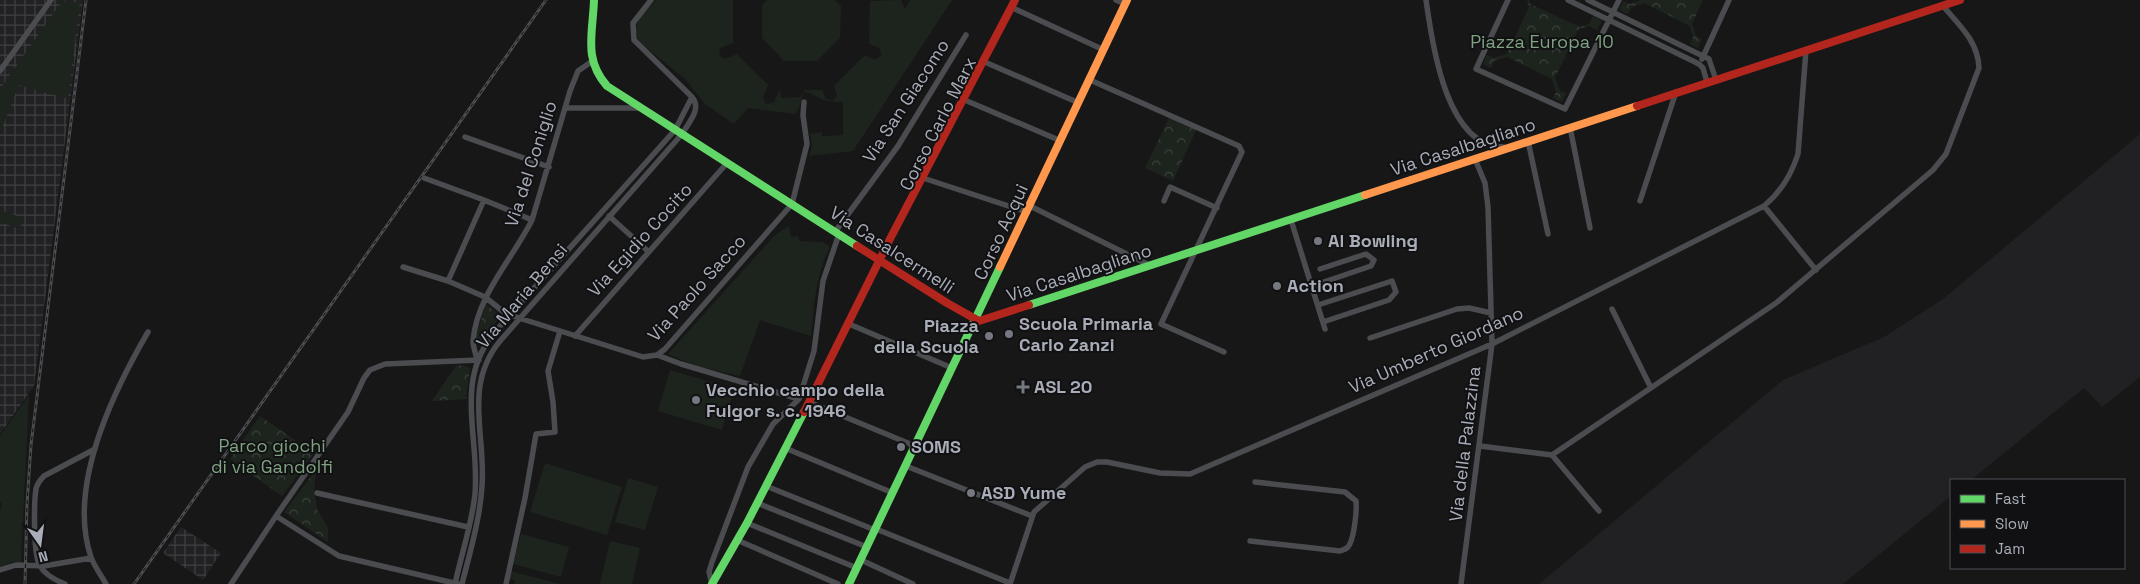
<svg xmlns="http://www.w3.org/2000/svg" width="2140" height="584" viewBox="0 0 2140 584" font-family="'Space Grotesk',sans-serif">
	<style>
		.built { fill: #212123 }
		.industrial { fill: url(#industrial-grid) }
		.grass { fill: #1d241e }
		.park { fill: url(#park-crowns) }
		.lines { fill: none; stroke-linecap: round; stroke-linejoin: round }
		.street { stroke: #4b4c50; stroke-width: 5.5 }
		.fast { stroke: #63d668; stroke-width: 8 }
		.slow { stroke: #ff974d; stroke-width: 8 }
		.jam { stroke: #b3261e; stroke-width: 8 }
		.rail-casing { stroke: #4b4c4f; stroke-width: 3 }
		.rail { stroke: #111113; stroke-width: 1; stroke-dasharray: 4; stroke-linecap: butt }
		.poi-dot { fill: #757880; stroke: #111113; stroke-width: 2 }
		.labels { text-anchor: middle; stroke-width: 4; stroke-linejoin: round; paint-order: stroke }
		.park-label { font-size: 18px; fill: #7fa381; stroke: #111113 }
		.street-label { font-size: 18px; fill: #a8adb8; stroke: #111113 }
		.poi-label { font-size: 18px; font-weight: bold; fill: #a8adb8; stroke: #111113; text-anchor: start }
	</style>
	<defs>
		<pattern id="industrial-grid" width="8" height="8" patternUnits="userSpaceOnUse" patternTransform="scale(1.25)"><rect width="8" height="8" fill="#212123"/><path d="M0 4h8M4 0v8" fill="none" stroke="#3e3f41"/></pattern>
		<pattern id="park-crowns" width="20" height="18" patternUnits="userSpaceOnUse" patternTransform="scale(1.25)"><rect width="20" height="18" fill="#1d241e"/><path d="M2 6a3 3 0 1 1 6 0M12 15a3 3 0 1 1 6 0" fill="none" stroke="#3b413d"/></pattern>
	</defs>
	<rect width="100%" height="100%" fill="#171717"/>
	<!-- built -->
	<path class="built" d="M2140 134V377L2102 407 2084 388 1971 480H1951V496L1843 584H1539L1783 380 1884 337 1943 299Z"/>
	<!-- industrial -->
	<path class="industrial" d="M0 0H83L34 386 0 434Z
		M181 527 221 553 203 580 163 553Z"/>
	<!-- grass -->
	<path class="grass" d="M63 0 73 3 80 0 68 99 19 85 0 133V89Z
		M656 0H733V43L720 48 719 55 725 59 737 54 768 85 763 97 766 104 774 102 780 89 781 98 800 97 805 90H822L826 99 833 101 837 95 834 86 865 55 875 60 881 56 880 48 869 44 870 1 901 0 905 9 910 0H952L853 151 809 156 812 145 810 134 822 132V136L843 135V102C836 102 827 102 821 99 815 96 812 93 804 92 800 99 801 108 795 114L748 108 734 124 705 104 685 79 644 46 638 40 636 29 638 20Z
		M767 0H835L841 6 840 38 817 61H784L762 38V5Z
		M0 210 20 217 22 221 21 225 17 228 0 222Z
		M789 226 791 237 798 236 799 241 823 242 830 247C816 274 814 305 811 336L760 320 740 376 696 366 668 354 775 235Z
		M670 370 734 389 722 430 658 411Z
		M29 395 21 562H13L0 567V509L2 504 0 502V436Z
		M545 463 622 487 607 535 530 512Z
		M628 478 658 487 645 530 615 522Z
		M521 534 569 547 561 577 513 564Z
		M610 541 640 548 632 584H600Z
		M510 571 560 584H514L515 580 508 579Z"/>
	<!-- park -->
	<path class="park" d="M1527 0H1529L1530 4 1580 27 1589 24 1593 16 1602 21 1597 30 1589 26 1578 30 1555 78 1560 91 1566 93 1562 102 1553 98 1556 92 1552 79 1507 57 1494 61 1491 68 1483 64 1487 55 1494 58 1507 54 1529 7Z
		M1641 0H1703L1692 24 1696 36 1702 39 1698 48 1690 44 1693 37 1690 26 1644 3 1632 7 1628 14 1619 10 1623 1 1630 4Z
		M1170 116 1197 128 1173 181 1145 168Z
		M486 304 499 315V318L479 346 476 336Z
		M463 365 470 368 466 399 432 401 456 366Z
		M260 416 314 453 282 496 230 459Z
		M316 470 314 490 317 509 328 528V542L284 512Z"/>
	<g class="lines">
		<!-- street -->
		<path class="street" d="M1116 0 1125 4
			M1426 0C1432 43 1446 148 1504 147
			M1508 0 1476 69 1565 109 1619 0
			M1568 0 1699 64 1703 68 1707 82
			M1588 0 1709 59 1716 80
			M1015 9 1104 50
			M1702 59 1729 0
			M987 63 1079 103
			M0 71 51 0
			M1090 80 1239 146 1242 152 1161 324 1224 352
			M967 101 1061 141
			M565 108H641
			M1570 127 1590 228
			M465 137 549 167
			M1528 141 1548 234
			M424 178 484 200 532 220
			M926 179 1027 212
			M1164 201 1170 187 1217 208
			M1640 201 1676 92
			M1030 206 1151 266
			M1764 206 1816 270
			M609 216 649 252
			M1291 220 1325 329
			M835 232 898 146 966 35
			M403 267 448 281 485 297 505 313 519 318 643 357 657 355 665 349 792 204 807 144 803 115 804 102
			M448 281 484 200
			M1312 286 1371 266 1374 260 1366 254 1320 269
			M1318 305 1392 281 1396 292 1389 300 1323 322
			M1612 309 1651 388
			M849 324 952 368
			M575 336 727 163
			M1370 338 1457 309 1469 308 1491 313
			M657 355 681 364 799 399
			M477 360C476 354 473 347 473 341 477 295 512 260 532 220L570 91 578 71 591 62
			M809 402 915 446
			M1480 446 1552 455 1776 303 1933 170 1946 154 1979 68C1978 41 1959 25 1943 6
			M785 448 893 493
			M1552 455 1599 511
			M906 466 1032 516
			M766 486 875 530
			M317 493 468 527
			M757 503 867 547
			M276 516 339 556 458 584
			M747 523 857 568
			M876 529 1010 583
			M737 540 838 584
			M1250 541 1340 551C1343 550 1346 549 1348 547 1354 540 1357 511 1356 501L1345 492 1255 482
			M861 560 913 584
			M0 570 16 565 44 566 91 558
			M65 584C55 580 45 575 40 566 33 555 34 502 36 489 37 484 40 480 44 476L95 449
			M106 584C101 575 94 566 91 557 67 487 113 392 148 332
			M231 584 276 516 348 412 364 378 370 370 385 364 479 360
			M455 584C461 555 472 524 475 494 480 437 454 384 493 334L675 130 692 97
			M462 584C470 552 480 519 482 486 486 434 463 386 500 341L682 134C689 122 702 109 692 97L634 40 633 23 651 0
			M506 584 525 498 536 434 555 432 553 402 548 371 560 331
			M712 584 709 572 712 562 748 467 773 424 799 399 814 351 823 281 839 234
			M1010 584 1034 512 1085 467 1097 462H1107L1160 473 1190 474 1492 344 1764 206C1781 192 1791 176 1798 154L1806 50
			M1461 584 1492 344 1488 207 1485 183 1475 159"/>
		<!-- fast -->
		<path class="fast" d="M594 0C593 33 583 59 607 86L857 246
			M1029 305 1365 195
			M712 584 747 523 804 412
			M849 584 1000 267"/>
		<!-- slow -->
		<path class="slow" d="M1365 195 1637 106
			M1000 267 1127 0"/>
		<!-- jam -->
		<path class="jam" d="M1637 106 1960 0
			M857 246 947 303 979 321 1029 305
			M804 412 891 237 1015 0"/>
		<defs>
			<path id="rail" d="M25 584 27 504 31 445 86 0
				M134 584 546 0"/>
		</defs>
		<!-- rail casing -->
		<use href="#rail" class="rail-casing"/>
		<!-- rail -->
		<use href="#rail" class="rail"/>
	</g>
	<!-- markers -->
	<g class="poi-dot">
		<circle cx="1318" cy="241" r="5"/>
		<circle cx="1277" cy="286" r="5"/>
		<circle cx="1009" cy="334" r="5"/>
		<circle cx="989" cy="336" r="5"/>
		<path d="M1020.5 379.5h5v5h5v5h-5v5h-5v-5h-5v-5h5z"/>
		<circle cx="696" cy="400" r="5"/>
		<circle cx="901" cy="447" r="5"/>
		<circle cx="971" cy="493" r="5"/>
	</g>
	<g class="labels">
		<!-- park labels -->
		<g class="park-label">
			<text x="1542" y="48">Piazza Europa 10</text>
			<text x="272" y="452">Parco giochi<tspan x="272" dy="21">di via Gandolfi</tspan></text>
		</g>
		<!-- street labels -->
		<g class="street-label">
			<text transform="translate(906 101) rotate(-57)" y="6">Via San Giacomo</text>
			<text transform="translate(938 124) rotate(-63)" y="6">Corso Carlo Marx</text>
			<text transform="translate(1463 147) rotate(-18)" y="6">Via Casalbagliano</text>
			<text transform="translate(531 164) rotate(-72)" y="6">Via del Coniglio</text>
			<text transform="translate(1001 232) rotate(-65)" y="6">Corso Acqui</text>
			<text transform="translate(640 240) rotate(-48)" y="6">Via Egidio Cocito</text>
			<text transform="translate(892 250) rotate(33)" y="6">Via Casalcermelli</text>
			<text transform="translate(1079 273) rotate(-18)" y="6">Via Casalbagliano</text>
			<text transform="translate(697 288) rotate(-48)" y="6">Via Paolo Sacco</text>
			<text transform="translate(522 296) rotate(-50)" y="6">Via Maria Bensi</text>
			<text transform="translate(1436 350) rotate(-24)" y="6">Via Umberto Giordano</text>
			<text transform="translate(1465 444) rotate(-83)" y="6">Via della Palazzina</text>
		</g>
		<!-- poi labels -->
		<g class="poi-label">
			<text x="1328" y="247">Al Bowling</text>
			<text x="1287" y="292">Action</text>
			<text x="1019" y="330">Scuola Primaria<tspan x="1019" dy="21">Carlo Zanzi</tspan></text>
			<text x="979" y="332" text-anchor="end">Piazza<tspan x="979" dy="21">della Scuola</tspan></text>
			<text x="1034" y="393">ASL 20</text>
			<text x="706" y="396">Vecchio campo della<tspan x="706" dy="21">Fulgor s. c. 1946</tspan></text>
			<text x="911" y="453">SOMS</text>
			<text x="981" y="499">ASD Yume</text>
		</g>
	</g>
	<!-- legend -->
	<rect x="1950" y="479" width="175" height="90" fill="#111113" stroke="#4d4f55"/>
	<rect x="1960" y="495" width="25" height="8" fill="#63d668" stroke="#4d4f55"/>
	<text x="1995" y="504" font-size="15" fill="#a8adb8">Fast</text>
	<rect x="1960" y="520" width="25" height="8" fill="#ff974d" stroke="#4d4f55"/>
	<text x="1995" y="529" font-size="15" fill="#a8adb8">Slow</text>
	<rect x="1960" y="545" width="25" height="8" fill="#b3261e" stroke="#4d4f55"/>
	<text x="1995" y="554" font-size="15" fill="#a8adb8">Jam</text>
	<!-- north arrow -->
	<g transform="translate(40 544) rotate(166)" stroke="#111113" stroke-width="4" paint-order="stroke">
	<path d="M0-4L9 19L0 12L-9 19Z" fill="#a8adb8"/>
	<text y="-8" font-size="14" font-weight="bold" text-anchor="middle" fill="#a8adb8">N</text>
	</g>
</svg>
